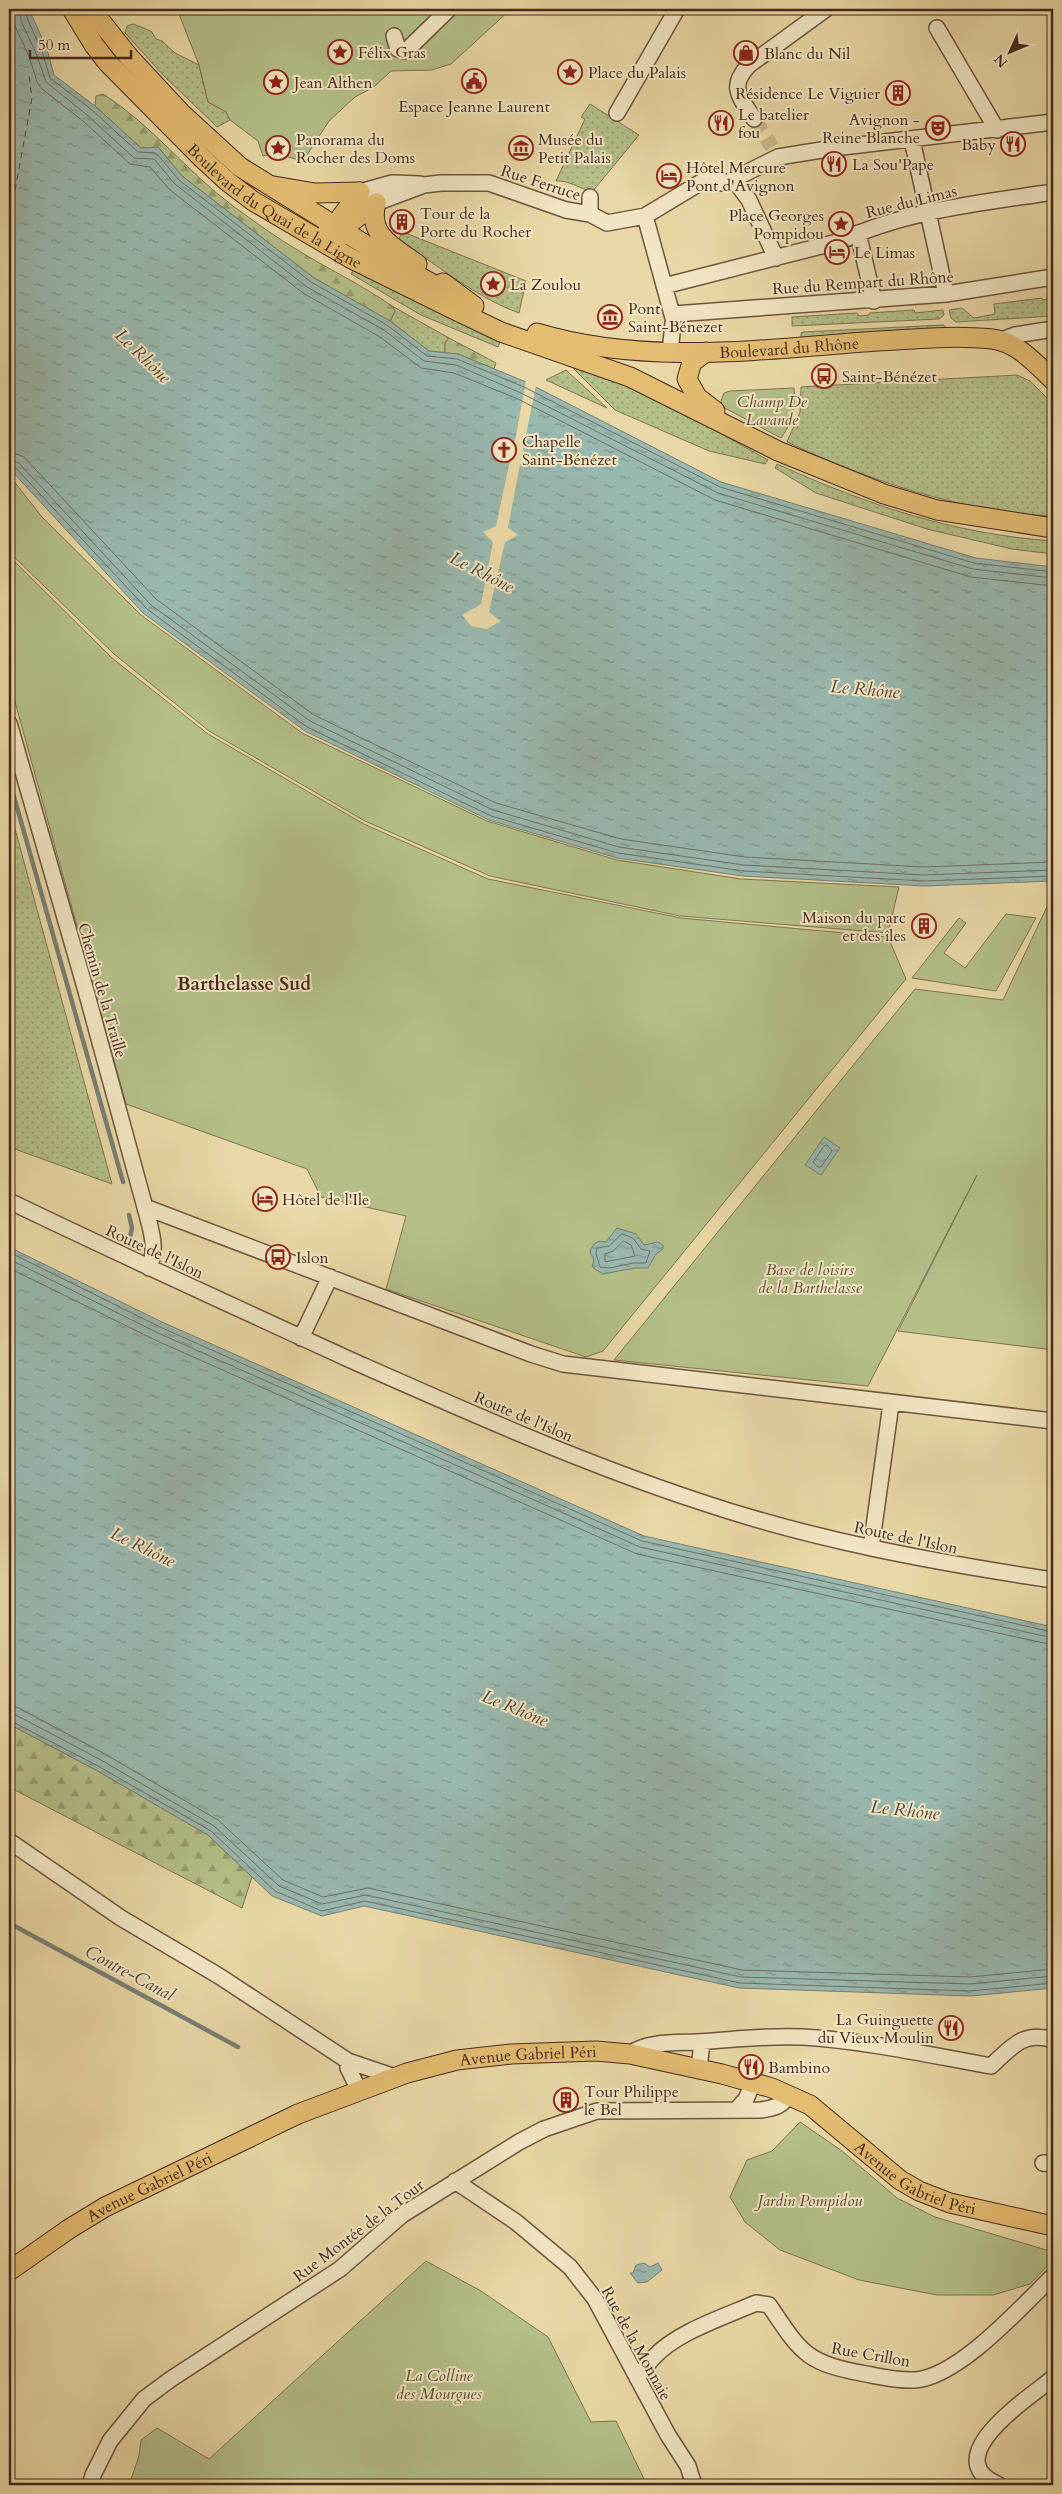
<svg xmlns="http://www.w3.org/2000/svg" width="1062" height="2494" viewBox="0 0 1062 2494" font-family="Cardo,serif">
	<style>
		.grass { fill: url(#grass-dots); stroke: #7e7453 }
		.forest { fill: url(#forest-firs); stroke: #7e7453 }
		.green { fill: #b4bf88; stroke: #7e7453 }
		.water { fill: url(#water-ripples); stroke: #787f75 }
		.pier { fill: #e9d8a5 }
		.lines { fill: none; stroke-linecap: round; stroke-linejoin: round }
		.shore { stroke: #707066; stroke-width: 1 }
		.stream { stroke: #787f75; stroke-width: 4.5 }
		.ferry { stroke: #57463b; stroke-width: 1; stroke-dasharray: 6 5; stroke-linecap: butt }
		.minor-tunnel { stroke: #c9b58a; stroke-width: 15; stroke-dasharray: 15 8; stroke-linecap: butt }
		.minor-casing { stroke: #705540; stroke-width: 18 }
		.major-casing { stroke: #47291e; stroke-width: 21 }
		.minor { stroke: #f1e6c4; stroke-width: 15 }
		.major { stroke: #e4bc72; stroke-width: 19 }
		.labels { text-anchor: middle; stroke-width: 4; stroke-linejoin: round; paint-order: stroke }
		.poi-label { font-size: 16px; fill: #47291e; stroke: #f1e6c4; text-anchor: start }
		.street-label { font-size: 16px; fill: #47291e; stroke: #f1e6c4 }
		.park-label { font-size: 16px; font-style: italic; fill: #5d4733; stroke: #f1e6c4 }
		.water-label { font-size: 18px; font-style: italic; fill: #57463b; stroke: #f1e6c4 }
		.quarter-label { font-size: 19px; font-weight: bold; fill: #47291e; stroke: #f1e6c4 }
	</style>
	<defs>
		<pattern id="grass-dots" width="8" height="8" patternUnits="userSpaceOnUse" patternTransform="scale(1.25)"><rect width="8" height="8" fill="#b4bf88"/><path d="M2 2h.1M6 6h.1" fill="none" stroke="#949b6f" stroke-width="1.8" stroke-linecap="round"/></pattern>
		<pattern id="forest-firs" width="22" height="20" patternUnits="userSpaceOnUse" patternTransform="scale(1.25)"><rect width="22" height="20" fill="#b4bf88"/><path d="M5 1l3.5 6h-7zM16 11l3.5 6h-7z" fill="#949b6f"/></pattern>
		<pattern id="water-ripples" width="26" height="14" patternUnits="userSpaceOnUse" patternTransform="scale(1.25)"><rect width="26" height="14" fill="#99b8af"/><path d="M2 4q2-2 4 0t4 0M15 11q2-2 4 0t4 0" fill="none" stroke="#7f968e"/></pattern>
	</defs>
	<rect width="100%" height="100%" fill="#e9d8a5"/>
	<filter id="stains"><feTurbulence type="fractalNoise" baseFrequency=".004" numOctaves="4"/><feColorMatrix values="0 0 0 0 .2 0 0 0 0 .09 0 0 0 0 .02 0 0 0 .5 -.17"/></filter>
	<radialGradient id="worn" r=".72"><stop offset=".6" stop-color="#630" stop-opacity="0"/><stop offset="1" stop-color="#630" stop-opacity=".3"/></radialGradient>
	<!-- grass -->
	<path class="grass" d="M133 24 151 31 156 39 162 41 175 53 199 65 208 102 227 112 230 120 217 127 164 76 125 33 127 26Z
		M590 104 639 135 592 192C579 188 568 180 556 181L585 119 581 117Z
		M403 232 526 281 519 313C475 297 438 265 398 240Z
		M355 267 501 339 498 347 421 315 351 274Z
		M1052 296H1053V316L956 322 951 318 949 310 962 308 974 318 995 314 994 304 1042 298 1043 300 1052 298Z
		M392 306 449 338 445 343V353L429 351 390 321 395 312Z
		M914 310 915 313 943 310 944 315 939 319 792 326V317L857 313 859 316 869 315 870 313Z
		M943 325 951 330 801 338V333L803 332Z
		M566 361C638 386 702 423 768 460L765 464 709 451 615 410Z
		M566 370 607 408 546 380Z
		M1017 375 1030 381 1053 404V516C961 512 870 481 787 442L800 412 801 387Z
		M777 464C868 505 953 534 1053 541V554L1012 549 927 529 816 493 775 468Z
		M9 807 112 1184 9 1147Z"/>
	<!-- forest -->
	<path class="forest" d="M103 94C152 125 187 172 233 206 255 222 277 238 299 251 330 270 362 285 392 306L395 311 390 321 314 278 182 176 158 147 141 148 95 106 96 96Z
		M449 338 496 363 494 369 458 354 445 353V343Z
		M9 1724 96 1770 208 1835 252 1877 242 1908 9 1787Z"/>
	<!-- green -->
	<path class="green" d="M177 9H511L451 64 432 70 391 71 374 87 355 97 329 121 303 161 274 153 263 156 258 141 230 120 226 112 208 102 199 65Z
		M794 388C796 406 792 423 781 438L723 407 721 401 724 393 730 391Z
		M9 475 42 517 141 615 302 733 487 821 617 860 741 879 899 887 888 933 680 916 490 876 365 821 209 731 114 654 9 552Z
		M9 556 112 658 208 734 364 824 488 879 681 918 888 937 906 979 603 1351 586 1357 386 1289 406 1216 321 1197 307 1169 126 1104 9 680Z
		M1053 894V1350L898 1331 977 1175 868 1386 614 1360 915 989 1003 1000Z
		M1006 914 1036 918 996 991 912 978 959 918 966 923 944 953 965 968Z
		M800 2122 842 2151 897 2198 935 2217 1053 2252V2260L1030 2284 993 2295H937L859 2280 780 2250 745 2222 730 2197 747 2160 772 2151Z
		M426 2261 481 2291 548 2337 591 2422 616 2421 645 2481 655 2479 656 2485H129L139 2456 141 2440 157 2428 209 2459Z"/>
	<!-- water -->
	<path class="water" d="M9 9H31L32 16 47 49 54 75 95 106 141 148 158 147 182 176 314 278 390 321 429 351 458 354 526 382 721 482 976 558 1053 567V881L924 886 743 876 617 858 489 820 305 731 143 613 9 468Z
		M824 1137 840 1148 821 1175 805 1165Z
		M617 1228 636 1234 644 1245 658 1242 663 1245V1249L656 1254 648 1268H635L603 1274 592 1267 594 1260 590 1252C593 1243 597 1240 606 1242Z
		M9 1247 162 1322 644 1536 1053 1627V1988L971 1996 739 1988 364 1906 322 1916 272 1896 208 1835 96 1770 9 1724Z
		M644 2263 650 2267 658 2263 662 2270 647 2282 638 2283 630 2273H633L636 2265Z"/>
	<!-- pier -->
	<path class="pier" d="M526 380 536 385 523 450 533 460 520 464 508 528 518 535 505 542 489 612 501 621 487 629 471 626 462 615 481 604 493 542 483 532 496 526 510 460 499 457 493 448 502 442 515 441Z"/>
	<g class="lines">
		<!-- shore -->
		<path class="shore" d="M13 9 14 24 29 56 37 82 42 89 83 121 130 164 150 167 170 190 303 293 380 337 421 368 454 373 518 399 715 500 971 577 1053 586
			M20 9 21 21 36 53 46 82 87 115 134 158 154 159 175 184 307 287 384 330 424 361 456 365 521 393 718 493 973 569 1053 578
			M27 9V18L42 51 50 78 92 110 138 152 156 153 179 180 311 282 387 325 427 356 457 359 524 387 720 487 974 563 1053 572
			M9 451 24 457 156 599 314 715 496 803 621 839 745 857 924 867 1053 862
			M9 459 19 463 151 605 310 721 493 810 619 847 744 865 924 875 1053 870
			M9 465 15 467 147 609 307 727 491 816 618 853 744 871 924 881 1053 876
			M827 1145 832 1151 821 1167H818L813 1162 824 1146Z
			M622 1234 633 1238 641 1249 650 1251 646 1263H633L610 1268 600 1267 596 1253 597 1248 609 1246Z
			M624 1241 631 1245 635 1256 605 1262V1254L613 1251Z
			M9 1252 160 1327 642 1541 1053 1632
			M9 1259 158 1333 640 1547 1053 1638
			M9 1268 155 1340 637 1554 1053 1645
			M9 1706 19 1708 105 1754 218 1820 283 1880 323 1897 368 1888 742 1970 970 1977 1053 1969
			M9 1713 16 1715 101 1760 214 1826 279 1886 322 1904 366 1895 741 1977 970 1984 1053 1976
			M9 1720 98 1766 211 1831 275 1891 322 1911 365 1901 740 1983 970 1991 1053 1983"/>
		<!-- stream -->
		<path class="stream" d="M9 779 123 1182
			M129 1215 132 1228 130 1237
			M9 1923 238 2047"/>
		<!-- ferry -->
		<path class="ferry" d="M9 223 32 98 29 75"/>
		<!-- minor-tunnel -->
		<path class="minor-tunnel" d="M754 119 772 147"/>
		<defs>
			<path id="minor" d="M937 28 997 130
				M394 36 398 49 404 51 408 49 449 9
				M617 113 677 9
				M754 119C740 97 728 87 749 65L826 9
				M912 140 946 294
				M735 181 738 177 778 157 834 148 1053 122
				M735 181 749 200 776 258
				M360 192 392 183 420 184
				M376 203 424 185 441 183H489L566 210 590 214 607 223 645 216 713 175 721 183 735 181
				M590 214V197
				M645 216 673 318
				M858 233 874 301
				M664 286 841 241C907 210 982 203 1053 192
				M674 314 946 294 1053 277
				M1002 340 1015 335 1053 329
				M670 353 673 323
				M9 723 86 991 149 1222C153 1238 156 1252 149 1268
				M9 1201C123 1256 239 1309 355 1362 468 1412 580 1462 698 1501 813 1540 933 1562 1053 1580
				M145 1207 531 1354 563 1364 1053 1421
				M301 1338 330 1277
				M871 1548 891 1404
				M9 1841 121 1918 219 1976 348 2061 395 2077
				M630 2054C646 2041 677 2043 696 2042 732 2040 767 2035 803 2037 866 2041 929 2055 991 2066 1011 2048 1023 2030 1053 2040
				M348 2061V2068L359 2090
				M699 2069 702 2042
				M736 2110 746 2099 753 2083
				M1043 2163 1053 2164
				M455 2181 516 2222 570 2267 595 2299 668 2435 688 2466 694 2485
				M637 2378C643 2371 648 2363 654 2357 677 2332 724 2317 756 2303L769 2305C802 2354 806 2363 866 2374 882 2377 899 2381 915 2380 959 2377 1022 2306 1053 2276
				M90 2485 93 2475 110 2441 144 2399 171 2379 340 2269 402 2215 519 2142 544 2129 597 2111 761 2110C774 2108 783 2106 788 2095
				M999 2485C935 2458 1029 2398 1053 2378"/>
			<g id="major">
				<path id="s1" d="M72 9 94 45 107 62 203 159 228 182 253 201 350 258 451 308 501 332 630 377 778 451 884 494 937 510 1053 528"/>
				<path d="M91 9 129 57 181 113 240 167 398 265 451 294"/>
				<path d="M274 186 315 193 360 192"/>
				<path d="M376 203C367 236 394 247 417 264"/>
				<path d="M328 230C348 229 360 214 376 203"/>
				<path d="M341 236V217L360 192"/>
				<path d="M443 283 474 306"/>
				<path id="s2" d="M537 333C647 366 765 349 878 341 915 339 954 335 992 339 1017 342 1035 363 1053 380"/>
				<path d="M706 352 692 362 687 379 697 397 715 411"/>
				<path id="s3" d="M9 2271 69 2229 105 2207 298 2114 407 2073 457 2060 511 2054 596 2051 630 2054 722 2074 772 2088 810 2105 900 2180 919 2191 950 2203 1053 2226"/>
			</g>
		</defs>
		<!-- minor casing -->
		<use href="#minor" class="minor-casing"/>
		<!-- major casing -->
		<use href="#major" class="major-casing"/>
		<!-- minor -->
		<use href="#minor" class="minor"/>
		<!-- major -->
		<use href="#major" class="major"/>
	</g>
	<!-- icons -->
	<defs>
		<symbol id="sight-ring" viewBox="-11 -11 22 22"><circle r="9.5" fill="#f1e6c4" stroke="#8f2418" stroke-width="1.5"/><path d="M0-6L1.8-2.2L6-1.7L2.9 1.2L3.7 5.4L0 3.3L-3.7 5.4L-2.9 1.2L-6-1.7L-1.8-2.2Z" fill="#8f2418"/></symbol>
		<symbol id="shop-ring" viewBox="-11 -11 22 22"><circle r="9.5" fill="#f1e6c4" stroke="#8f2418" stroke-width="1.5"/><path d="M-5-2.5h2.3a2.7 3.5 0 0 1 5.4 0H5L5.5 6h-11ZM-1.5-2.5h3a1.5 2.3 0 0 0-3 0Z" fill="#8f2418"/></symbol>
		<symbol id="civic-ring" viewBox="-11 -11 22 22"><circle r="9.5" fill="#f1e6c4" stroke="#8f2418" stroke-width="1.5"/><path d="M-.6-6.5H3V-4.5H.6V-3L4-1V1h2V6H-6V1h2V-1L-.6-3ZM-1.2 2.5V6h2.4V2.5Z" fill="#8f2418"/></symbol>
		<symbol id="building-ring" viewBox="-11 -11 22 22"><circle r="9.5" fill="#f1e6c4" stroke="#8f2418" stroke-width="1.5"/><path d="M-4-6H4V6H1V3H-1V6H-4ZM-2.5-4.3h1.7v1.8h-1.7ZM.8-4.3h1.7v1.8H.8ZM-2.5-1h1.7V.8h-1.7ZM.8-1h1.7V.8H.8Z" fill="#8f2418"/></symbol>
		<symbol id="restaurant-ring" viewBox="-11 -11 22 22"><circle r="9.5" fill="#f1e6c4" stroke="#8f2418" stroke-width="1.5"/><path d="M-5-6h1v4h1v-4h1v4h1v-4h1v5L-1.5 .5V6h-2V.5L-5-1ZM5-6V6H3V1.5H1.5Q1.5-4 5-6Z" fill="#8f2418"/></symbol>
		<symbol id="theatre-ring" viewBox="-11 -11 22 22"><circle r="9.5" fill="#f1e6c4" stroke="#8f2418" stroke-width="1.5"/><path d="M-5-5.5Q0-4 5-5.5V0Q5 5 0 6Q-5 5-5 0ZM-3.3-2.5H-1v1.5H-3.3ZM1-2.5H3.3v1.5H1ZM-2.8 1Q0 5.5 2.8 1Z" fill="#8f2418"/></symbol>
		<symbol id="museum-ring" viewBox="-11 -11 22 22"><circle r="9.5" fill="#f1e6c4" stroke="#8f2418" stroke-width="1.5"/><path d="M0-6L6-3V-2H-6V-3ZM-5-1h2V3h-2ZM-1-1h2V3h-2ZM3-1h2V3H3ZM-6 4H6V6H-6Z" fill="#8f2418"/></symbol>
		<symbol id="hotel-ring" viewBox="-11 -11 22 22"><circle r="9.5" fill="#f1e6c4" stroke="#8f2418" stroke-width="1.5"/><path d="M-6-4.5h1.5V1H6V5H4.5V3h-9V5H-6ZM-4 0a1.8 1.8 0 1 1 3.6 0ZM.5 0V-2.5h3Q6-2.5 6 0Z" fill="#8f2418"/></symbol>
		<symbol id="bus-ring" viewBox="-11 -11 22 22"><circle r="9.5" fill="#f1e6c4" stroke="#8f2418" stroke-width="1.5"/><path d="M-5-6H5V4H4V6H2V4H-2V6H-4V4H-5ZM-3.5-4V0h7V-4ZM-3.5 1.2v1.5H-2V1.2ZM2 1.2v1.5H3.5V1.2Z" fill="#8f2418"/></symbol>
		<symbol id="church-ring" viewBox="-11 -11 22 22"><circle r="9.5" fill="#f1e6c4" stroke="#8f2418" stroke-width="1.5"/><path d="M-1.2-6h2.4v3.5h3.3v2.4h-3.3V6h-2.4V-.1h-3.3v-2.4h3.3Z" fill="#8f2418"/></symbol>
	</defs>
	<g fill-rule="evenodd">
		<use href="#sight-ring" x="326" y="38" width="28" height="28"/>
		<use href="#shop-ring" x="732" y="39" width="28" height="28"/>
		<use href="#sight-ring" x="556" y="58" width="28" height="28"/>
		<use href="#civic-ring" x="460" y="67" width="28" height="28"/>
		<use href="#sight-ring" x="262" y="68" width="28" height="28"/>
		<use href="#building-ring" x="884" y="79" width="28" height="28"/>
		<use href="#restaurant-ring" x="707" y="109" width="28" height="28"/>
		<use href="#theatre-ring" x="924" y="114" width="28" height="28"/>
		<use href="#restaurant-ring" x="999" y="130" width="28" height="28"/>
		<use href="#sight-ring" x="264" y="134" width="28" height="28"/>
		<use href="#museum-ring" x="507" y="134" width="28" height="28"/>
		<use href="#restaurant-ring" x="820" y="150" width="28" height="28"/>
		<use href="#hotel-ring" x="655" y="162" width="28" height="28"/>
		<use href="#building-ring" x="388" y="208" width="28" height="28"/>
		<use href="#sight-ring" x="827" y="210" width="28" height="28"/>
		<use href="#hotel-ring" x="823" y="238" width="28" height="28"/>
		<use href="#sight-ring" x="479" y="270" width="28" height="28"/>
		<use href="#museum-ring" x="596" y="303" width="28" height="28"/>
		<use href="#bus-ring" x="810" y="362" width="28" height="28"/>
		<use href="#church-ring" x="490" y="436" width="28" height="28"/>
		<use href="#building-ring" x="910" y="912" width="28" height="28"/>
		<use href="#hotel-ring" x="251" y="1185" width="28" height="28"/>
		<use href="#bus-ring" x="264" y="1243" width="28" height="28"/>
		<use href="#restaurant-ring" x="937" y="2014" width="28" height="28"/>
		<use href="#restaurant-ring" x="737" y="2053" width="28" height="28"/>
		<use href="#building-ring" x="552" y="2086" width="28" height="28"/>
	</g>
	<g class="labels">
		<!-- poi labels -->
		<g class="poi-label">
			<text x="358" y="58">Félix Gras</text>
			<text x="764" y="59">Blanc du Nil</text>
			<text x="588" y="78">Place du Palais</text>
			<text x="294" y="88">Jean Althen</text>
			<text x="880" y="99" text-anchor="end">Résidence Le Viguier</text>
			<text x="474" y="112" text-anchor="middle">Espace Jeanne Laurent</text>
			<text x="738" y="120">Le batelier<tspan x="738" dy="18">fou</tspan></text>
			<text x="920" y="125" text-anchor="end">Avignon -<tspan x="920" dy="18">Reine Blanche</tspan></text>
			<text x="296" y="145">Panorama du<tspan x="296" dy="18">Rocher des Doms</tspan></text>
			<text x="538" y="145">Musée du<tspan x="538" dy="18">Petit Palais</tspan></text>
			<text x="996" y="150" text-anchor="end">Baby</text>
			<text x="852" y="170">La Sou'Pape</text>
			<text x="686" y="173">Hôtel Mercure<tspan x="686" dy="18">Pont d'Avignon</tspan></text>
			<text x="420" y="219">Tour de la<tspan x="420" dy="18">Porte du Rocher</tspan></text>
			<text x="824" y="221" text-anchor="end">Place Georges<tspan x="824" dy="18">Pompidou</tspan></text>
			<text x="854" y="258">Le Limas</text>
			<text x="510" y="290">La Zoulou</text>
			<text x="628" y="314">Pont<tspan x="628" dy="18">Saint-Bénezet</tspan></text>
			<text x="842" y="382">Saint-Bénézet</text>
			<text x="522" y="447">Chapelle<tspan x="522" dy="18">Saint-Bénézet</tspan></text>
			<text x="906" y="923" text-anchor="end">Maison du parc<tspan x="906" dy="18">et des îles</tspan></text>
			<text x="282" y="1205">Hôtel de l'Ile</text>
			<text x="296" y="1263">Islon</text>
			<text x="934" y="2025" text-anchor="end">La Guinguette<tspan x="934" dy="18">du Vieux Moulin</tspan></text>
			<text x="768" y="2073">Bambino</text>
			<text x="584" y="2097">Tour Philippe<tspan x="584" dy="18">le Bel</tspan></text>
		</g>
		<!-- street labels -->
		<g class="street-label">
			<text transform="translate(541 182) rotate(18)" y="6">Rue Ferruce</text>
			<text transform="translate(911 201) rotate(-14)" y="6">Rue du Limas</text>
			<text dy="6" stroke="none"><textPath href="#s1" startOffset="286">Boulevard du Quai de la Ligne</textPath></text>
			<text transform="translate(863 282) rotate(-4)" y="6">Rue du Rempart du Rhône</text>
			<text dy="6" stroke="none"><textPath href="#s2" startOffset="254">Boulevard du Rhône</textPath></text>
			<text transform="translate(103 990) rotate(74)" y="6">Chemin de la Traille</text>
			<text transform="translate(155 1251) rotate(25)" y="6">Route de l'Islon</text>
			<text transform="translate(524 1416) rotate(23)" y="6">Route de l'Islon</text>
			<text transform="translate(906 1537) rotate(12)" y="6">Route de l'Islon</text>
			<text dy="6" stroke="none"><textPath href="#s3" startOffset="569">Avenue Gabriel Péri</textPath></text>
			<text dy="6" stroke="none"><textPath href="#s3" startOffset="989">Avenue Gabriel Péri</textPath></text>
			<text dy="6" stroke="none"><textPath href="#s3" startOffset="164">Avenue Gabriel Péri</textPath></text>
			<text transform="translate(358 2230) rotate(-37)" y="6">Rue Montée de la Tour</text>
			<text transform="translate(637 2343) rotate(61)" y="6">Rue de la Monnaie</text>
			<text transform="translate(871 2354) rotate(10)" y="6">Rue Crillon</text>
		</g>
		<!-- park labels -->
		<g class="park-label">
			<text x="772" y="407">Champ De<tspan x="772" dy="18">Lavande</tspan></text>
			<text x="810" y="1275">Base de loisirs<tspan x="810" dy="18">de la Barthelasse</tspan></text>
			<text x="810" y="2206">Jardin Pompidou</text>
			<text x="439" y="2381">La Colline<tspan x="439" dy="18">des Mourgues</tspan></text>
		</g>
		<!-- water labels -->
		<g class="water-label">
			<text transform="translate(143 356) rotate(44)" y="6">Le Rhône</text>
			<text transform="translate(482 572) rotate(27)" y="6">Le Rhône</text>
			<text transform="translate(865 689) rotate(5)" y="6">Le Rhône</text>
			<text transform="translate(143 1547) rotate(26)" y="6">Le Rhône</text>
			<text transform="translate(515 1708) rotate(22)" y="6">Le Rhône</text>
			<text transform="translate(905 1810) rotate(6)" y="6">Le Rhône</text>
			<text transform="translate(130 1973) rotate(28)" y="6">Contre-Canal</text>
		</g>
		<!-- quarter labels -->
		<g class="quarter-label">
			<text x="244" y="990">Barthelasse Sud</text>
		</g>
	</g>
	<!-- margin -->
	<rect width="1062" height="2494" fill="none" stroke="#e9d8a5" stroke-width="30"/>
	<rect x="10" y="10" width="1042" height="2474" fill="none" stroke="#47291e" stroke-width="2.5"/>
	<rect x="15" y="15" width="1032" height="2464" fill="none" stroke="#47291e"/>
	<!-- north arrow -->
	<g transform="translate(1010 52) rotate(226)" stroke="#f1e6c4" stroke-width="4" paint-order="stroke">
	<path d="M0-4L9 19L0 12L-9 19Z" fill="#47291e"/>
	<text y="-8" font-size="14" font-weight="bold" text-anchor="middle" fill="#47291e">N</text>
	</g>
	<!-- scale -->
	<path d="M30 50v8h101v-8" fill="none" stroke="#47291e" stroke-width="2.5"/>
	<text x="38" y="50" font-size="15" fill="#47291e" stroke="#f1e6c4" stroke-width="4" paint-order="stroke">50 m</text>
	<rect width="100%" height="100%" filter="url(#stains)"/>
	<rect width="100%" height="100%" fill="url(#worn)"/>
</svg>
